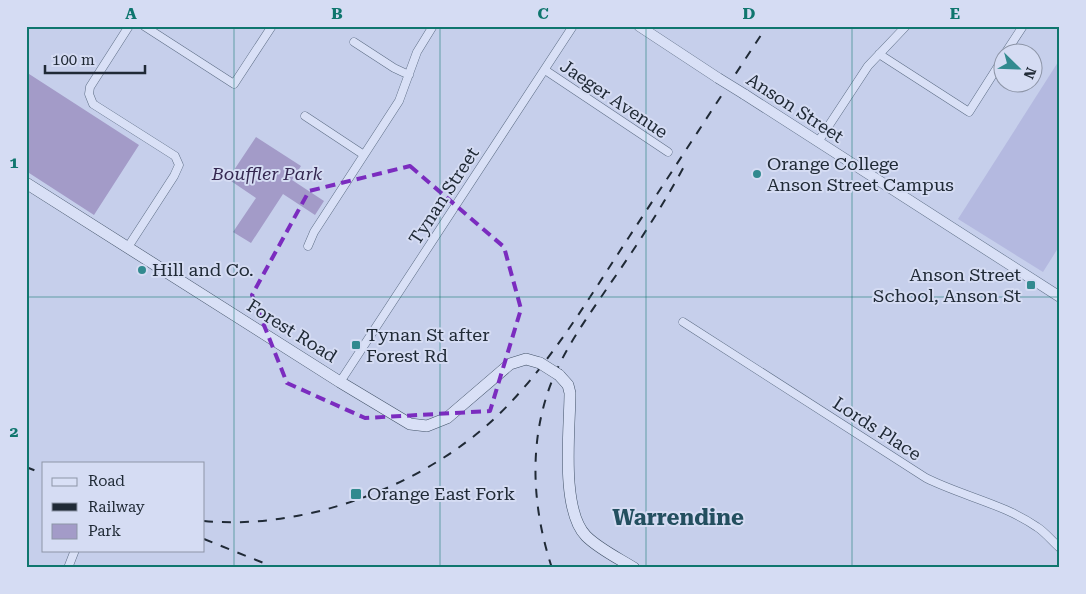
<svg xmlns="http://www.w3.org/2000/svg" width="1086" height="594" viewBox="0 0 1086 594" font-family="'Roboto Serif',serif">
	<style>
		.farmland { fill: #b4b9e0 }
		.green { fill: #a39bc8 }
		.lines { fill: none; stroke-linecap: round; stroke-linejoin: round }
		.minor-casing { stroke: #5d6d85; stroke-width: 9 }
		.tertiary-casing { stroke: #5d6d85; stroke-width: 11 }
		.secondary-casing { stroke: #415167; stroke-width: 12 }
		.minor { stroke: #d9e0f6; stroke-width: 8 }
		.tertiary { stroke: #d9e0f6; stroke-width: 10 }
		.secondary { stroke: #d9e0f6; stroke-width: 11 }
		.rail { stroke: #202a36; stroke-width: 2; stroke-dasharray: 9 9; stroke-linecap: butt }
		.tertiary-bridge-casing { stroke: #5d6d85; stroke-width: 11; stroke-linecap: butt }
		.secondary-bridge-casing { stroke: #415167; stroke-width: 12; stroke-linecap: butt }
		.tertiary-bridge { stroke: #d9e0f6; stroke-width: 10 }
		.secondary-bridge { stroke: #d9e0f6; stroke-width: 11 }
		.marked { fill: none; stroke: #7b2cbf; stroke-width: 4; stroke-dasharray: 10 6; stroke-linejoin: round }
		.grid { fill: none; stroke: #0f766e; stroke-width: 1; stroke-opacity: 0.55 }
		.poi-dot { fill: #328a8f; stroke: #d5dcf3; stroke-width: 2 }
		.labels { text-anchor: middle; stroke-width: 4; stroke-linejoin: round; paint-order: stroke }
		.street-label { font-size: 18px; fill: #202a36; stroke: #d5dcf3 }
		.poi-label { font-size: 18px; fill: #202a36; stroke: #d5dcf3; text-anchor: start }
		.park-label { font-size: 18px; font-style: italic; fill: #352851; stroke: #d5dcf3 }
		.district-label { font-size: 22px; font-weight: bold; fill: #234f5f; stroke: #d5dcf3 }
		.neatline { fill: none; stroke: #0f766e; stroke-width: 2 }
		.grid-label { font-size: 16px; text-anchor: middle; font-weight: bold; fill: #0f766e }
	</style>
	<rect width="100%" height="100%" fill="#c6cfeb"/>
	<!-- farmland -->
	<path class="farmland" d="M1060 59V245L1043 272 958 219Z"/>
	<!-- green -->
	<path class="green" d="M26 72 139 145 94 215 26 171Z
		M256 137 301 166 292 180 324 201 315 215 283 194 251 243 233 232 256 198 228 179Z"/>
	<g class="lines">
		<defs>
			<path id="minor" d="M144 26 234 84 272 26
				M354 42 394 68 409 75
				M1006 52 1023 26
				M879 54 969 112 1004 57
				M545 70 668 152
				M305 116 364 155
				M818 142 868 66 906 26
				M308 246 314 232 399 101 417 52 433 26
				M128 247 174 176 179 165 175 156 93 104 89 94 90 87 129 26
				M683 322 926 478C962 496 1004 504 1037 527 1045 532 1052 541 1060 548
				M340 382 573 26
				M68 568 75 550"/>
			<path id="tertiary" d="M639 26 718 78
				M744 94 1060 297"/>
			<path id="secondary" d="M26 183 340 382 410 424 427 426 447 418 510 364 526 359 540 363
				M559 375 568 385 570 393C570 428 560 509 586 536 599 549 618 558 634 568"/>
		</defs>
		<!-- minor casing -->
		<use href="#minor" class="minor-casing"/>
		<!-- tertiary casing -->
		<use href="#tertiary" class="tertiary-casing"/>
		<!-- secondary casing -->
		<use href="#secondary" class="secondary-casing"/>
		<!-- minor -->
		<use href="#minor" class="minor"/>
		<!-- tertiary -->
		<use href="#tertiary" class="tertiary"/>
		<!-- secondary -->
		<use href="#secondary" class="secondary"/>
		<!-- rail -->
		<path class="rail" d="M26 467 44 474
			M204 521C311 531 438 481 511 402 557 353 592 293 629 237 675 167 721 96 767 26
			M204 539 276 568
			M552 568C532 508 528 441 552 381 566 346 589 315 610 284 638 244 664 204 687 161"/>
		<defs>
			<path id="tertiary-bridge" d="M718 78 744 94"/>
			<path id="secondary-bridge" d="M540 363 559 375"/>
		</defs>
		<!-- tertiary-bridge casing -->
		<use href="#tertiary-bridge" class="tertiary-bridge-casing"/>
		<!-- secondary-bridge casing -->
		<use href="#secondary-bridge" class="secondary-bridge-casing"/>
		<!-- tertiary-bridge -->
		<use href="#tertiary-bridge" class="tertiary-bridge"/>
		<!-- secondary-bridge -->
		<use href="#secondary-bridge" class="secondary-bridge"/>
	</g>
	<!-- marked area -->
	<path class="marked" d="M410 166 504 247 521 309 490 411 365 418 287 383 252 295 309 191Z"/>
	<!-- grid -->
	<path class="grid" d="M234 26V568M440 26V568M646 26V568M852 26V568M26 297H1060"/>
	<!-- markers -->
	<g class="poi-dot">
		<circle cx="757" cy="174" r="5"/>
		<circle cx="142" cy="270" r="5"/>
		<rect x="1026" y="280" width="10" height="10" rx="2.5"/>
		<rect x="351" y="340" width="10" height="10" rx="2.5"/>
		<rect x="350" y="488" width="12" height="12" rx="2.5"/>
	</g>
	<g class="labels">
		<!-- street labels -->
		<g class="street-label">
			<text transform="translate(614 99) rotate(34)" y="6">Jaeger Avenue</text>
			<text transform="translate(795 108) rotate(33)" y="6">Anson Street</text>
			<text transform="translate(444 196) rotate(-57)" y="6">Tynan Street</text>
			<text transform="translate(292 331) rotate(32)" y="6">Forest Road</text>
			<text transform="translate(877 429) rotate(33)" y="6">Lords Place</text>
		</g>
		<!-- poi labels -->
		<g class="poi-label">
			<text x="767" y="170">Orange College<tspan x="767" dy="21">Anson Street Campus</tspan></text>
			<text x="152" y="276">Hill and Co.</text>
			<text x="1021" y="281" text-anchor="end">Anson Street<tspan x="1021" dy="21">School, Anson St</tspan></text>
			<text x="366" y="341">Tynan St after<tspan x="366" dy="21">Forest Rd</tspan></text>
			<text x="367" y="500">Orange East Fork</text>
		</g>
		<!-- park labels -->
		<g class="park-label">
			<text x="267" y="180">Bouffler Park</text>
		</g>
		<!-- district labels -->
		<g class="district-label">
			<text x="678" y="525">Warrendine</text>
		</g>
	</g>
	<!-- border -->
	<rect width="1086" height="594" fill="none" stroke="#d5dcf3" stroke-width="55"/>
	<!-- legend -->
	<rect x="42" y="462" width="162" height="90" fill="#d5dcf3" stroke="#8d95a7"/>
	<rect x="52" y="478" width="25" height="8" fill="#d9e0f6" stroke="#8d95a7"/>
	<text x="88" y="486" font-size="15" fill="#202a36">Road</text>
	<rect x="52" y="503" width="25" height="8" fill="#202a36" stroke="#8d95a7"/>
	<text x="88" y="512" font-size="15" fill="#202a36">Railway</text>
	<rect x="52" y="524" width="25" height="15" fill="#a39bc8" stroke="#8d95a7"/>
	<text x="88" y="536" font-size="15" fill="#202a36">Park</text>
	<!-- north arrow -->
	<g transform="translate(1018 68) rotate(113)"><circle r="24" fill="#d5dcf3" stroke="#8d95a7"/>
	<path d="M0-4L9 19L0 12L-9 19Z" fill="#328a8f"/>
	<text y="-8" font-size="14" font-weight="bold" text-anchor="middle" fill="#202a36">N</text>
	</g>
	<!-- scale -->
	<path d="M45 65v8h100v-8" fill="none" stroke="#202a36" stroke-width="2.5"/>
	<text x="52" y="65" font-size="15" fill="#202a36" stroke="#d5dcf3" stroke-width="4" paint-order="stroke">100 m</text>
	<rect x="28" y="28" width="1030" height="538" class="neatline"/>
	<g class="grid-label">
		<text x="131" y="19">A</text>
		<text x="337" y="19">B</text>
		<text x="543" y="19">C</text>
		<text x="749" y="19">D</text>
		<text x="955" y="19">E</text>
		<text x="14" y="168">1</text>
		<text x="14" y="437">2</text>
	</g>
</svg>
